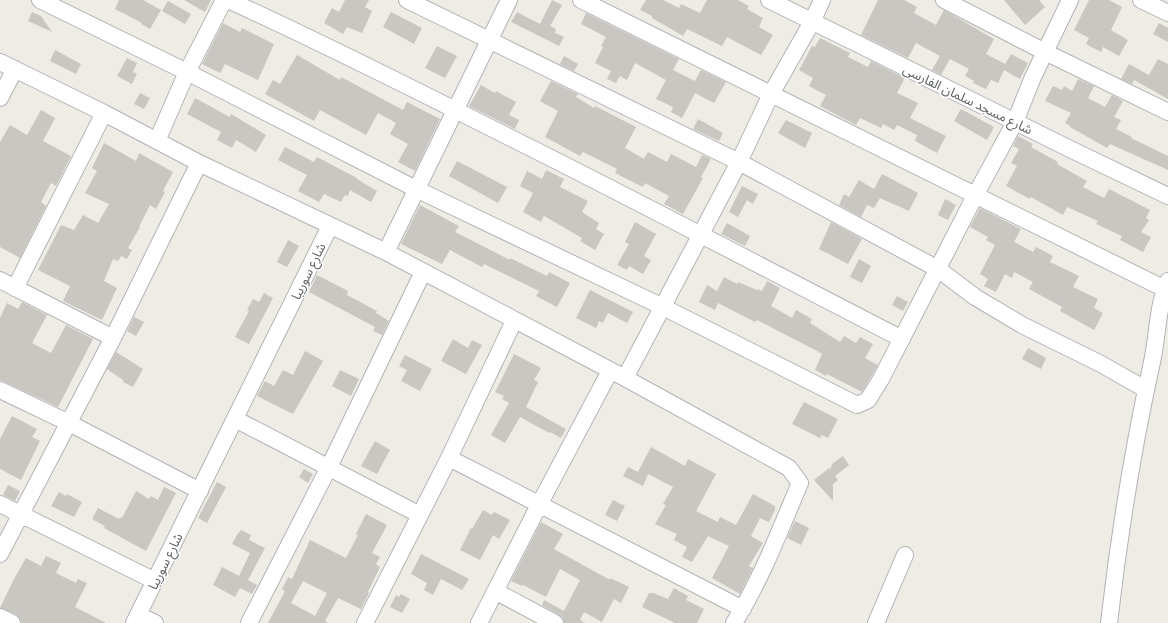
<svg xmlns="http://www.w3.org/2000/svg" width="1168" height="623" viewBox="0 0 1168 623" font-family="'Exo 2','Noto Sans Arabic',sans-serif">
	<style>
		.building { fill: #cac6c2; fill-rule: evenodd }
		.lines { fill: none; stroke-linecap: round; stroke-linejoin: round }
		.minor-casing { stroke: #b0b4b7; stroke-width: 18 }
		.minor { stroke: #fff; stroke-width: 16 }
		.labels { text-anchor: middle; stroke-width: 3; stroke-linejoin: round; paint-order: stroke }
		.street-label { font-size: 13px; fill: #5d6265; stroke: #fff }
	</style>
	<rect width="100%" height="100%" fill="#efebe5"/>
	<!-- building -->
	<path class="building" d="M119 0H143L161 10 150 29 141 24 142 23 115 9Z
		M184 0H211L205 12Z
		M345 0H369L365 7 372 11 362 33 347 27 343 34 324 23 332 8 339 12Z
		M552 0 562 5 550 26 556 29 555 33 564 37 559 46 511 22 517 12 540 24Z
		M646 0H663L679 8 681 4 700 13 707 0H738L749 6 747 9 763 18 759 27 773 35 761 55 727 37 722 46 687 29 683 36 652 18V16L640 10Z
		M878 0H904L917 7 914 13 936 25 944 10 994 39 986 54 1005 64 1011 54 1028 63 1020 79 1004 70 998 83 991 80 986 89 973 83 974 81 965 76 969 69 950 59 941 75 932 70 940 56 916 43 908 58 861 35Z
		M1004 0H1039L1045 7 1025 25Z
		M1089 0H1109L1122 7 1111 30 1128 40 1119 56 1103 47 1101 52 1086 44 1089 38 1074 30Z
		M168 1 191 14 185 24 162 11Z
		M32 12 41 16 52 32 28 21Z
		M391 12 422 28 414 44 383 27Z
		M586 13 679 59 673 70 695 81 701 70 726 82 714 103 695 93 682 118 671 112 673 107 656 99 666 80 635 63 627 80 620 76 616 83 607 79 611 71 595 63 603 47 601 46 606 37 581 24Z
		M223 23 240 32 242 28 274 44 258 80 225 64 220 73 202 64Z
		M1159 23 1168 28V42L1153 34Z
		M820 38 850 53 848 57 868 67 871 61 905 78 897 93 918 103 910 118 946 136 937 153 915 141 917 135 897 125 894 130 883 124 881 128 860 118 856 125 820 106 826 95 809 86 813 78 799 70 812 46 815 47Z
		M437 46 457 56 445 78 425 68Z
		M55 50 81 64 76 74 50 61Z
		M297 55 340 80 341 77 403 110 407 102 440 119 415 171 398 162 408 144 390 134 396 123 378 113 366 135 320 110 314 121 265 94 273 80 280 84Z
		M564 56 578 64 574 71 560 64Z
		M127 58 137 63 133 72 137 74 132 84 117 76Z
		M1158 59 1168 64V99L1134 80 1132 84 1121 79 1129 64 1149 75Z
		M1078 79 1094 86 1088 98 1105 107 1112 95 1123 101 1114 117 1121 120 1116 129 1132 137 1131 138 1168 156V170L1110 144 1107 148 1070 127V126L1065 123 1071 113 1045 101 1053 86 1062 90 1064 86 1072 91Z
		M551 81 578 94 576 97 594 108 595 106 636 127 625 148 644 159 648 152 667 162 671 154 696 167 702 155 711 159 701 177 703 178 683 214 664 204 669 196 645 183 643 187 615 173 617 169 583 152 580 156 545 137 558 111 540 101Z
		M481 85 495 93 496 91 516 102 509 115 519 120 515 129 469 106Z
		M140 93 150 98 144 109 134 104Z
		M195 98 230 117 231 114 266 135 256 152 236 140 232 148 217 140 221 132 187 114Z
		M961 109 994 127 987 140 954 121Z
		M41 110 55 118 43 141 71 156 56 186 51 183 41 202 46 206 20 258 0 247V142L10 125 27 135Z
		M698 119 723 133 719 141 693 129Z
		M786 120 812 133 805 148 778 133Z
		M1018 136 1033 144 1031 147 1058 162 1057 164 1087 181 1083 187 1104 198 1109 189 1150 210 1146 218 1149 220 1141 232 1151 237 1143 252 1120 240 1122 236 1096 224 1098 221 1067 207 1063 215 1031 197 1030 199 1006 186 1017 166 1011 163 1019 149 1013 146Z
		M104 143 136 161 139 153 173 172 163 191 165 192 156 209 150 205 139 227H140L128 248 132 250 127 259 121 256 118 261 113 259 104 281 117 288 102 320 63 301 70 286 38 270 61 225 74 230 83 215 98 223 109 204 85 193 97 171 92 168Z
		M285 147 314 162 317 157 357 178V179L377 191 371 202 350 190 348 196 345 195 341 202 324 194 319 202 298 191 307 175 278 160Z
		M457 161 507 187 498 203 449 176Z
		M546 170 564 179 560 187 588 201 582 212 599 223 596 229 604 234 595 250 580 241 582 238 544 216 541 222 523 212 533 193 520 186 527 171 542 179Z
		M882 174 918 193 909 211 880 198 874 208 867 205 861 217 839 205 844 194 849 197 859 180 874 189Z
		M742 186 758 194 753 204 747 200 738 217 729 212Z
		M945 199 956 205 948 220 938 215Z
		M420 205 459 226 455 232 510 260V258L547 276 549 272 570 283 557 307 536 296 539 291 484 264 482 267 450 250 442 264 401 244Z
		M980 208 1021 229 1014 242 1033 252 1036 247 1053 256 1050 262 1079 276 1073 287 1098 299 1094 308 1103 313 1094 330 1060 311 1062 307 1029 289 1033 282 1014 272 1012 278 1005 274 996 292 984 286 988 279 980 274 995 245 986 240 988 237 970 227Z
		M635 222 656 234 644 256 651 260 643 274 629 266 627 270 617 265 629 244 625 242Z
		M831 222 862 239 848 264 819 249Z
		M727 223 750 236 745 246 721 234Z
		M288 240 299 246 287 267 277 262Z
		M859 259 871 266 862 283 850 277Z
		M317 275 348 291 347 295 377 311 376 313 389 321 382 335 373 331 375 327 309 292Z
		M724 277 737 284 738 282 757 290 758 289 762 291 767 281 780 288 771 306 792 318 796 310 812 319 810 323 840 342 844 336 856 343 860 337 873 344 865 358 878 365 862 392 827 374 826 376 815 370 822 354 819 352 757 320 755 322 718 303 715 310 699 302 707 285 717 291Z
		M590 290 633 312 627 323 608 313 603 323 599 321 596 328 576 318Z
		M264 293 273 298 249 344 235 337 249 311 247 310 253 299 259 302Z
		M897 296 908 302 903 311 892 305Z
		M22 302 47 315 32 343 51 353 66 325 93 339 58 407 0 380V318L7 303 18 309Z
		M134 317 144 322 136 336 127 331Z
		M453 339 468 348 472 340 482 345 466 374 441 361Z
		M1028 348 1046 358 1041 369 1022 359Z
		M305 351 323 361 293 414 257 396 265 381 274 386 283 370 293 375Z
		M116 352 143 369 133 387 123 382V380L107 369Z
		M514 354 541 368 534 380 538 382 526 407 566 429 561 438 550 432 549 433 520 417 505 443 491 435 509 403 502 399 504 396 495 392Z
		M405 355 432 369 420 391 401 381 407 370 399 366Z
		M340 370 359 379 351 396 332 386Z
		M804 402 838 419 828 438 822 435 820 438 792 424Z
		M12 416 37 429 32 437 40 441 21 480 0 469V439Z
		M375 441 390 450 377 474 361 466Z
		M651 447 685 466 688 459 716 474 696 511 718 522 720 517 736 525 753 494 775 506V510L769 522 760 518 751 536 763 543 749 566 753 568 740 594 712 578 729 546 708 536 692 562 682 557 687 547 674 540 677 534 655 524 666 505 663 504 673 487 648 474 643 486 623 476 628 467 638 472Z
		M843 456 849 465 835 476 838 480 833 484V501L814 480 829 468 830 470 832 464Z
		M304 469 313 474 308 483 299 477Z
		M217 482 226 487 207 523 198 518Z
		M8 485 20 491 15 501 3 495Z
		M164 487 176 493 146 551 104 528 105 526 92 519 98 508 119 519 120 517 122 518 136 491 149 499 151 496 158 500Z
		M59 492 66 496 67 494 82 502 74 517 51 506Z
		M613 500 625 506 617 521 605 515Z
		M483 510 492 515 494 512 510 520 499 539 493 535 480 560 460 550 471 528 472 529Z
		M366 514 387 525 372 553 380 557 376 564 380 567 368 592 369 593 361 609 338 598 325 621 328 623H268L285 591 282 589 288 577 292 579 310 540 346 558 358 535 356 534ZM303 581 327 593 315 616 291 603Z
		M795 521 809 528 801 545 787 538Z
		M541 522 563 534 554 549 610 580V578L629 587 621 603 614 599 602 622 584 612 580 620 585 623H564L563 618 560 615 542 605 544 600 564 611 580 580 560 569 546 597 523 585 522 586 511 581Z
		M241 530 251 535 249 540 265 548 248 580 257 585 252 594 240 588 235 597 213 585 222 567 239 576 250 553 232 544 238 533H239Z
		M421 554 469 579 462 590 441 579 433 595 424 590 427 583 411 574Z
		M46 556 61 563 56 573 76 583 78 579 87 583 75 607 106 623H22L17 615 0 608 14 579 26 558 41 566Z
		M674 588 688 596 686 600 704 609 697 623H675L642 607 649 593H653L668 599Z
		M401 594 410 599 402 613 390 607 396 595 399 597Z"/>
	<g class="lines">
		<defs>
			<path id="minor" d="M40 0 187 72 416 189 663 307 857 405 868 400 881 379 976 194 1015 122 1033 77 1070 0
				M228 0C332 47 433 99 535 150 658 212 780 276 902 339
				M407 0 739 162 938 269 975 297 1022 325 1101 364 1145 389
				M581 0 1165 289
				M769 0 1070 149 1168 196
				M944 0 1045 52 1168 112
				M1141 0 1168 13
				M0 62 104 113 199 163 386 252 625 378 789 468 800 483C780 530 761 580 734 623
				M0 98 15 69
				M157 141 187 72 224 0
				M386 252 509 0
				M0 280 113 338
				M15 288 104 113
				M625 378 739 162 771 94 812 22 822 0
				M0 390 69 423 200 491
				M235 419 420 515
				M449 458 743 609
				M0 504 155 581
				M0 554 113 338 199 163
				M495 591 555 623
				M138 615 155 623
				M0 617 12 623
				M134 623 330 226
				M249 623 329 467 423 272
				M365 623 449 458 514 321
				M479 623 539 505 610 371
				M876 623 905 555
				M1109 623C1119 535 1133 448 1152 362 1158 335 1157 307 1168 281"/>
		</defs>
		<!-- minor casing -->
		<use href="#minor" class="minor-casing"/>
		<!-- minor -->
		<use href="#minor" class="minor"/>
	</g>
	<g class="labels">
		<!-- street labels -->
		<g class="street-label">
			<text transform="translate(968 99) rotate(26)" y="5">شارع مسجد سلمان الفارسى</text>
			<text transform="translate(308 271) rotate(-64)" y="5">شارع سوريبا</text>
			<text transform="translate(165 561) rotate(-64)" y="5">شارع سوريبا</text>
		</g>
	</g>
</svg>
